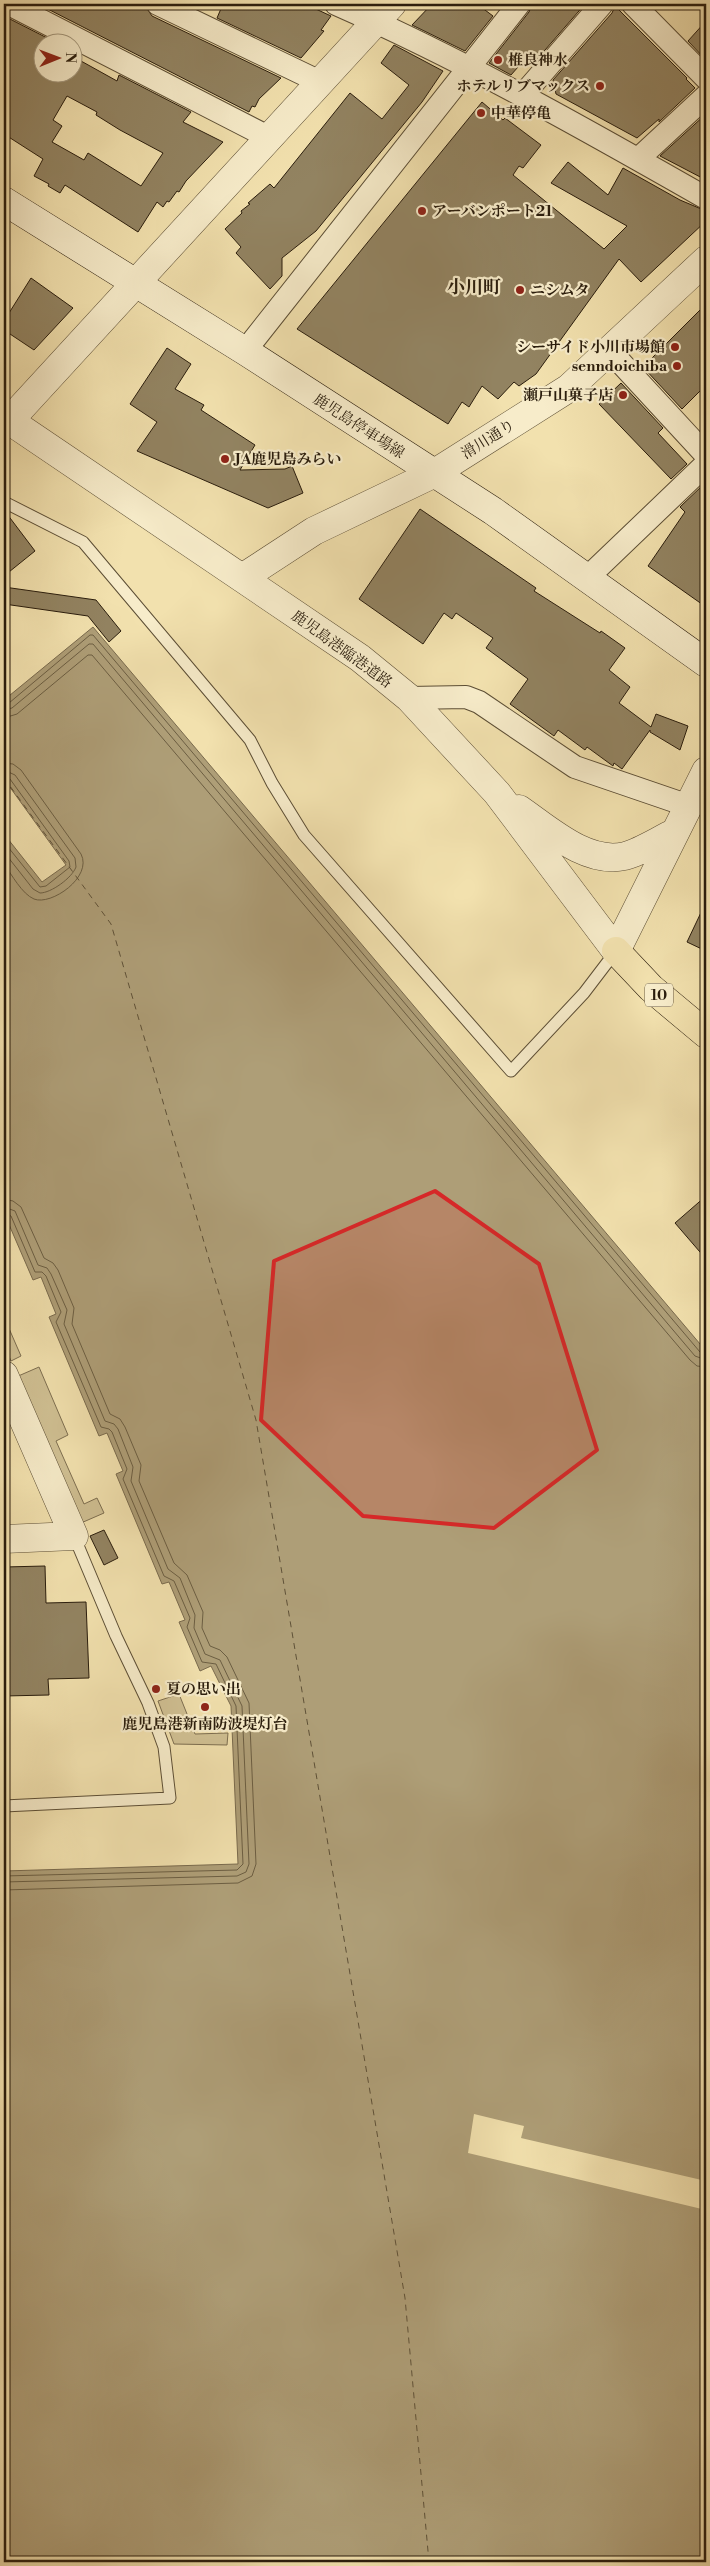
<svg xmlns="http://www.w3.org/2000/svg" width="710" height="2566" viewBox="0 0 710 2566" font-family="'Libre Bodoni','Noto Serif JP',serif">
	<style>
		.green { fill: #d0c093; stroke: #7d6e50 }
		.water { fill: #ae9e77; stroke: #796a4d }
		.pier { fill: #f2e1ae }
		.lines { fill: none; stroke-linecap: round; stroke-linejoin: round }
		.shore { stroke: #6c5e42; stroke-width: 1 }
		.ferry { stroke: #5f5137; stroke-width: 1; stroke-dasharray: 6 5; stroke-linecap: butt }
		.building { fill: #928361; stroke: #2a1d0d; fill-rule: evenodd }
		.service-casing { stroke: #5c4e35; stroke-width: 13 }
		.minor-casing { stroke: #5c4e35; stroke-width: 24 }
		.tertiary-casing { stroke: #5c4e35; stroke-width: 29 }
		.secondary-casing { stroke: #2a1d0d; stroke-width: 29 }
		.trunk-casing { stroke: #2a1d0d; stroke-width: 29 }
		.service { stroke: #f7ecca; stroke-width: 11 }
		.minor { stroke: #f7ecca; stroke-width: 22 }
		.tertiary { stroke: #f7ecca; stroke-width: 28 }
		.secondary { stroke: #f7ecca; stroke-width: 28 }
		.trunk { stroke: #f2e1ae; stroke-width: 28 }
		.marked { fill: #d62828; fill-opacity: 0.2; stroke: #d62828; stroke-width: 4; stroke-linejoin: round }
		.poi-dot { fill: #8f2418; stroke: #f7ecca; stroke-width: 2 }
		.labels { text-anchor: middle; stroke-width: 4.5; stroke-linejoin: round; paint-order: stroke }
		.shield { fill: #f7ecca; stroke: #685b46; stroke-width: 1 }
		.shield-label { font-size: 14px; font-weight: bold; fill: #2a1d0d }
		.poi-label { font-size: 15px; font-weight: bold; fill: #2a1d0d; stroke: #f7ecca; text-anchor: start }
		.street-label { font-size: 15px; fill: #2a1d0d; stroke: #f7ecca }
		.quarter-label { font-size: 18px; font-weight: bold; fill: #2a1d0d; stroke: #f7ecca }
	</style>
	<rect width="100%" height="100%" fill="#f2e1ae"/>
	<filter id="stains"><feTurbulence type="fractalNoise" baseFrequency=".004" numOctaves="4"/><feColorMatrix values="0 0 0 0 .2 0 0 0 0 .09 0 0 0 0 .02 0 0 0 .5 -.17"/></filter>
	<radialGradient id="worn" r=".72"><stop offset=".6" stop-color="#630" stop-opacity="0"/><stop offset="1" stop-color="#630" stop-opacity=".3"/></radialGradient>
	<!-- green -->
	<path class="green" d="M4 1317 21 1356 11 1361 4 1345Z
		M39 1367 68 1435 56 1441 84 1504 97 1498 104 1513 81 1523 16 1377Z
		M179 1694 195 1734 228 1733 227 1745 174 1744 158 1701Z"/>
	<!-- water -->
	<path class="water" d="M93 627 706 1351V2562H4V1871L238 1864 231 1706 211 1666 200 1671 179 1622 185 1620 169 1582 162 1584 116 1474 123 1471 107 1433 99 1436 49 1317 56 1314 41 1277 33 1280 4 1213V834L42 882 66 865 4 779V700Z"/>
	<!-- pier -->
	<path class="pier" d="M474 2114 524 2126 521 2138 706 2181V2210L468 2153Z"/>
	<g class="lines">
		<!-- shore -->
		<path class="shore" d="M4 704 9 703 90 635H93L700 1352 706 1354
			M4 710 12 708 89 644H93L695 1356 706 1360
			M4 718 17 714 88 655H92L690 1360 697 1366 706 1367
			M4 763 13 764 21 770 81 854C93 877 51 906 34 899 22 894 12 875 4 864
			M4 770 15 775 75 858 76 867C72 878 51 893 40 893L33 889 4 852
			M4 777 10 779 69 861 70 867 46 886 40 887 4 842
			M4 1199 13 1201 21 1207 44 1258 53 1263 58 1270 74 1308 72 1324 110 1414 120 1419 125 1427 141 1465 139 1481 174 1563 187 1575 203 1612 202 1628 210 1646 220 1650 227 1657 249 1703 256 1864 252 1876 238 1883 4 1890
			M4 1207 15 1211 38 1265 47 1268 51 1274 67 1310 64 1324 105 1421 114 1424 118 1429 133 1467 131 1481 168 1569 180 1578 195 1615 194 1628 205 1654 220 1660 242 1706 249 1864 246 1872 237 1876 4 1882
			M4 1213 11 1216 35 1272H42L46 1276 61 1312 56 1322 101 1427 109 1429 112 1432 127 1469 123 1479 164 1576 174 1581 190 1618 187 1627 202 1662 216 1664 236 1706 243 1864 237 1870 4 1876"/>
		<!-- ferry -->
		<path class="ferry" d="M4 778 111 924 256 1420 405 2298 429 2562"/>
	</g>
	<!-- building -->
	<path class="building" d="M41 4H144L152 16 281 78 259 99 255 107 252 106 249 112 40 5Z
		M223 4H305L331 16 321 30 324 31 301 58 217 18Z
		M432 4H477L493 16 465 51 412 25Z
		M532 4H585L532 65 525 59 511 75 489 63 529 12Z
		M615 6 687 78 686 79 695 88 659 122V119L637 138 556 94 553 80 612 13Z
		M4 16 55 42H42V72H72V56L117 81 119 75 191 112 183 122 223 142 186 181 179 192 177 191 169 202 167 201 163 207 157 202 138 232 65 185 60 193 48 186 49 184 34 176 43 159 4 134ZM67 96 97 112 96 115 120 130 163 153 141 186 88 153 84 160 52 142 62 126 53 120Z
		M706 21V58L705 59 688 41Z
		M394 45 443 71 422 102 316 231 282 258V276L270 289 236 253 241 247 225 229 242 213 241 211 250 204 248 203 270 184 274 188 350 93 382 119 409 85 381 63Z
		M482 102 503 120 505 118 541 145 523 168 519 166 513 175 604 249 627 226 551 183 568 162 608 195 623 168 680 200 706 211V221L641 282 619 259 536 374 519 386 514 382 498 399 482 386 469 407 462 402 448 424 297 329Z
		M706 114V180L660 156Z
		M31 278 73 308 34 350 4 330V321Z
		M706 304V385L682 409 643 367Z
		M167 348 191 364 175 389 204 405 201 410 255 445 240 470 285 469 292 466 303 493 268 508 137 451 157 422 130 404Z
		M621 383 663 428 658 433 687 464 671 479 599 404Z
		M705 483 706 485V607L648 566 685 512 680 507Z
		M420 509 536 588 534 591 600 633 601 631 625 648 609 670 630 687 619 703 651 727 656 714 688 726 680 750 650 732V730L622 769 614 763 613 766 587 747 585 750 558 730 554 736 510 704 528 679 486 648 493 638 456 613 452 619 444 613 423 644 359 599Z
		M4 510 35 551 4 576Z
		M4 587 96 600 121 631 109 642 88 616 4 604Z
		M706 902V951L687 942Z
		M706 1196V1259L675 1223Z
		M104 1530 118 1558 104 1565 90 1536Z
		M45 1566 46 1603 86 1602 89 1678 48 1679 49 1695 4 1696V1567Z"/>
	<g class="lines">
		<defs>
			<path id="service" d="M4 502 83 542 250 740 272 783 304 835 511 1071 584 993 616 951
				M4 1806 170 1798 164 1747 148 1703 116 1636 74 1536"/>
			<path id="minor" d="M9 4 270 138
				M158 4 320 82
				M336 4C463 60 585 129 706 198
				M633 4 706 78
				M522 96 602 4
				M638 159 706 96
				M245 351 519 4
				M610 351 706 455
				M587 578 706 464
				M409 698 466 697 479 702 575 767 689 806"/>
			<path id="tertiary" d="M4 417 360 658 409 698 497 793 616 951 706 771
				M9 421 392 4
				M242 578 314 531 433 474 569 388 706 260
				M519 809C548 829 587 865 625 856 641 852 659 840 674 833
				M4 1375 74 1536 4 1539"/>
			<path id="secondary" d="M4 201 245 351 493 511 706 663"/>
			<path id="trunk" d="M616 951 651 988 706 1034"/>
		</defs>
		<!-- service casing -->
		<use href="#service" class="service-casing"/>
		<!-- minor casing -->
		<use href="#minor" class="minor-casing"/>
		<!-- tertiary casing -->
		<use href="#tertiary" class="tertiary-casing"/>
		<!-- secondary casing -->
		<use href="#secondary" class="secondary-casing"/>
		<!-- trunk casing -->
		<use href="#trunk" class="trunk-casing"/>
		<!-- service -->
		<use href="#service" class="service"/>
		<!-- minor -->
		<use href="#minor" class="minor"/>
		<!-- tertiary -->
		<use href="#tertiary" class="tertiary"/>
		<!-- secondary -->
		<use href="#secondary" class="secondary"/>
		<!-- trunk -->
		<use href="#trunk" class="trunk"/>
	</g>
	<!-- marked area -->
	<path class="marked" d="M435 1191 539 1264 597 1450 494 1528 363 1516 261 1420 274 1261Z"/>
	<!-- markers -->
	<g class="poi-dot">
		<circle cx="498" cy="60" r="5"/>
		<circle cx="600" cy="86" r="5"/>
		<circle cx="481" cy="113" r="5"/>
		<circle cx="422" cy="211" r="5"/>
		<circle cx="520" cy="290" r="5"/>
		<circle cx="675" cy="347" r="5"/>
		<circle cx="677" cy="366" r="5"/>
		<circle cx="623" cy="395" r="5"/>
		<circle cx="225" cy="459" r="5"/>
		<circle cx="156" cy="1689" r="5"/>
		<circle cx="205" cy="1707" r="5"/>
	</g>
	<g class="labels">
		<!-- shield labels -->
		<rect class="shield" x="645" y="983.5" width="28" height="23" rx="4"/>
		<g class="shield-label">
			<text x="659" y="1000">10</text>
		</g>
		<!-- poi labels -->
		<g class="poi-label">
			<text x="508" y="65">椎良神水</text>
			<text x="590" y="91" text-anchor="end">ホテルリブマックス</text>
			<text x="491" y="118">中華停亀</text>
			<text x="432" y="216">アーバンポート21</text>
			<text x="530" y="295">ニシムタ</text>
			<text x="665" y="352" text-anchor="end">シーサイド小川市場館</text>
			<text x="667" y="371" text-anchor="end">senndoichiba</text>
			<text x="613" y="400" text-anchor="end">瀬戸山菓子店</text>
			<text x="235" y="464">JA鹿児島みらい</text>
			<text x="166" y="1694">夏の思い出</text>
			<text x="205" y="1729" text-anchor="middle">鹿児島港新南防波堤灯台</text>
		</g>
		<!-- street labels -->
		<g class="street-label">
			<text transform="translate(359 426) rotate(33)" y="5">鹿児島停車場線</text>
			<text transform="translate(488 439) rotate(-32)" y="5">滑川通り</text>
			<text transform="translate(342 649) rotate(36)" y="5">鹿児島港臨港道路</text>
		</g>
		<!-- quarter labels -->
		<g class="quarter-label">
			<text x="474" y="293">小川町</text>
		</g>
	</g>
	<!-- margin -->
	<rect width="710" height="2566" fill="none" stroke="#f2e1ae" stroke-width="20"/>
	<rect x="5" y="5" width="700" height="2556" fill="none" stroke="#2a1d0d" stroke-width="2.5"/>
	<rect x="10" y="10" width="690" height="2546" fill="none" stroke="#2a1d0d"/>
	<!-- north arrow -->
	<g transform="translate(58 58) rotate(89)"><circle r="24" fill="#f7ecca" stroke="#a5997e"/>
	<path d="M0-4L9 19L0 12L-9 19Z" fill="#8f2418"/>
	<text y="-8" font-size="14" font-weight="bold" text-anchor="middle" fill="#2a1d0d">N</text>
	</g>
	<rect width="100%" height="100%" filter="url(#stains)"/>
	<rect width="100%" height="100%" fill="url(#worn)"/>
</svg>
